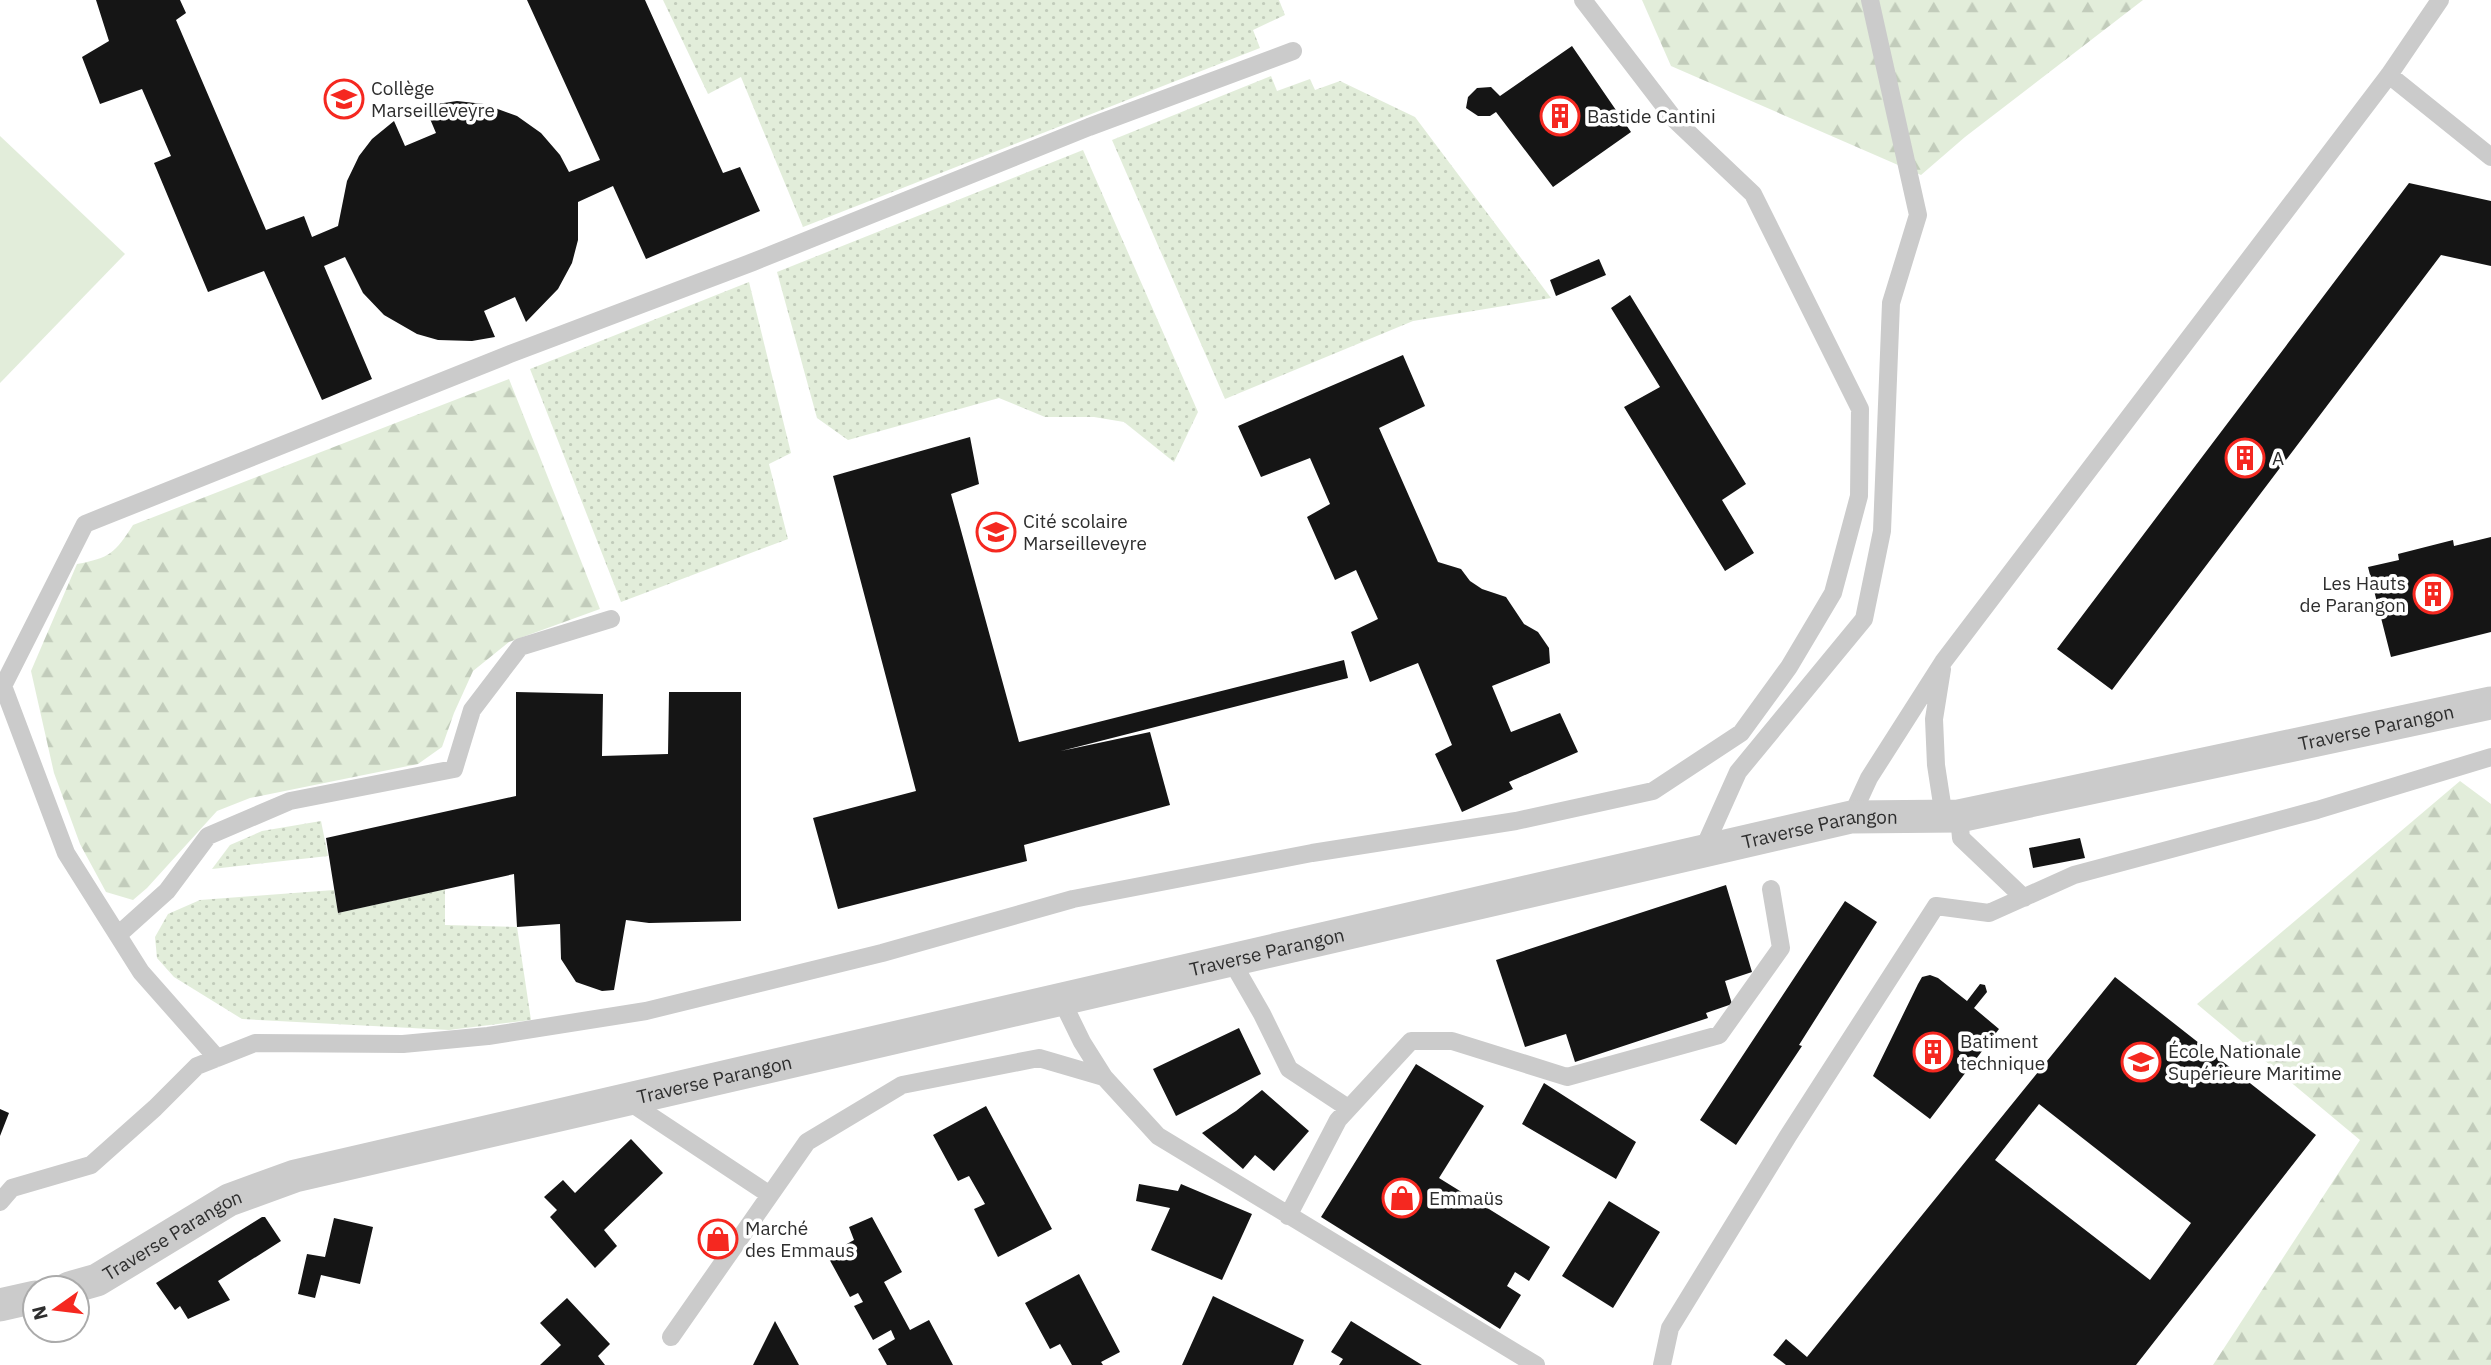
<svg xmlns="http://www.w3.org/2000/svg" width="2491" height="1365" viewBox="0 0 2491 1365" font-family="'IBM Plex Sans',sans-serif">
	<style>
		.grass { fill: url(#grass-dots) }
		.forest { fill: url(#forest-firs) }
		.pitch { fill: #e2edda }
		.building { fill: #151515; fill-rule: evenodd }
		.lines { fill: none; stroke-linecap: round; stroke-linejoin: round }
		.lane { stroke: #cbcbcb; stroke-width: 18 }
		.street { stroke: #cbcbcb; stroke-width: 33 }
		.labels { text-anchor: middle; stroke-width: 7; stroke-linejoin: round; paint-order: stroke }
		.poi-label { font-size: 19px; fill: #2e2e2e; stroke: #fff; text-anchor: start }
		.street-label { font-size: 19px; fill: #2e2e2e; stroke: #fff }
	</style>
	<defs>
		<pattern id="grass-dots" width="8" height="8" patternUnits="userSpaceOnUse" patternTransform="scale(1.75)"><rect width="8" height="8" fill="#e2edda"/><path d="M2 2h.1M6 6h.1" fill="none" stroke="#c2ccbb" stroke-width="1.8" stroke-linecap="round"/></pattern>
		<pattern id="forest-firs" width="22" height="20" patternUnits="userSpaceOnUse" patternTransform="scale(1.75)"><rect width="22" height="20" fill="#e2edda"/><path d="M5 1l3.5 6h-7zM16 11l3.5 6h-7z" fill="#c2ccbb"/></pattern>
	</defs>
	<rect width="100%" height="100%" fill="#fff"/>
	<!-- grass -->
	<path class="grass" d="M663 0H1279L1285 15 1253 30 1260 48 803 227 741 77 708 94Z
		M1271 76 1277 91 1310 79 1315 90 1340 81 1415 117 1551 298 1413 321 1225 399 1112 140Z
		M1083 150 1198 412 1174 462 1124 422 1094 417H1045L999 398 848 440 817 418 777 272Z
		M749 282 791 453 769 464 788 539 621 602 530 369Z
		M321 821 328 856 212 869 230 845 262 831Z
		M445 889V925L517 927 531 1020 449 1030 242 1019 174 977 157 958 155 937 168 914 200 900 334 890 338 913Z"/>
	<!-- forest -->
	<path class="forest" d="M1642 0H2143L1965 137 1921 175 1671 66Z
		M509 379 600 609 509 642 473 671 454 713 442 747 418 764 250 798 217 811 147 888 133 900 106 892 80 844 54 773 31 671 77 564C110 558 115 553 133 525Z
		M2460 781 2491 804V1365H2213L2360 1140 2197 1004Z"/>
	<!-- pitch -->
	<path class="pitch" d="M0 136 125 254 0 383Z"/>
	<!-- building -->
	<path class="building" d="M96 0H180L186 13 176 20 266 230 304 216 312 237 338 226 347 181 359 156 372 139 394 121 405 146 436 133 425 107 437 104 457 101 484 104 517 116 541 133 560 155 569 172 600 160 527 0H645L723 173 740 167 760 211 646 259 613 186 578 202V240L572 263 558 289 526 322 515 297 484 311 495 337 472 341 438 340 417 334 384 315 363 293 345 257 324 266 372 379 322 400 264 271 208 292 154 163 171 156 142 89 100 104 82 57 109 41Z
		M1572 46 1631 132 1553 187 1496 112 1490 116H1478L1466 108 1468 97 1477 88 1491 87 1500 96Z
		M2409 183 2491 201V266L2441 255 2112 690 2057 649Z
		M1599 259 1606 275 1556 296 1550 280Z
		M1630 295 1746 484 1722 500 1754 553 1725 571 1624 407 1660 387 1611 308Z
		M1403 355 1425 406 1379 428 1438 562 1461 569 1470 581 1482 589 1506 597 1524 624 1538 632 1549 648 1550 663 1492 686 1511 732 1560 713 1578 752 1509 782 1513 789 1462 812 1435 754 1452 745 1418 663 1370 682 1351 632 1378 619 1356 570 1335 580 1307 517 1330 504 1310 458 1261 477 1238 426Z
		M970 437 979 484 951 494 1019 742 1344 660 1348 678 1061 751 1150 732 1170 805 1024 845 1027 861 838 909 813 818 916 791 833 476Z
		M2491 537V632L2391 657 2368 567 2399 560 2398 554 2453 540 2454 546Z
		M516 692 603 694 602 756 668 754 669 692H741V921L649 923 626 920 614 990 602 991 576 982 561 959 560 924 517 927 514 874 338 913 326 838 516 796Z
		M2080 838 2085 858 2033 868 2029 848Z
		M1726 885 1752 972 1725 981 1732 1004 1706 1013 1708 1018 1575 1062 1566 1034 1525 1047 1496 960Z
		M1845 901 1877 922 1799 1045 1802 1046 1736 1145 1700 1120Z
		M1930 975 1938 978 1967 1001 1980 984 1985 985 1987 992 1974 1008 1999 1029 1930 1119 1873 1076 1918 984 1922 977Z
		M2115 977 2316 1135 2136 1365H1786L1773 1355 1786 1339 1807 1357ZM2039 1104 2191 1223 2150 1280 1995 1160Z
		M1239 1028 1261 1074 1176 1116 1153 1069Z
		M1416 1064 1484 1106 1439 1178 1550 1247 1529 1281 1515 1272 1507 1286 1521 1295 1500 1329 1321 1217Z
		M1544 1083 1636 1142 1616 1179 1522 1124Z
		M1262 1090 1309 1131 1274 1171 1255 1155 1243 1169 1202 1133 1236 1111Z
		M986 1106 1052 1229 998 1257 974 1209 985 1204 969 1176 958 1181 933 1135Z
		M0 1109 9 1113 0 1136Z
		M631 1139 663 1173 604 1230 617 1246 595 1268 550 1217 557 1210 544 1197 563 1180 575 1193Z
		M1139 1184 1178 1191 1181 1184 1252 1214 1222 1280 1151 1250 1170 1208 1136 1201Z
		M1609 1201 1660 1232 1613 1308 1562 1276Z
		M262 1217H265L281 1241 218 1281 230 1300 188 1319 180 1306 175 1310 156 1283Z
		M872 1217 902 1272 884 1282 910 1330 929 1320 953 1365H887L878 1349 895 1339 891 1330 873 1340 854 1306 863 1302 858 1293 850 1297 827 1255 854 1240 849 1227Z
		M334 1218 373 1227 360 1284 321 1275 315 1298 298 1294 307 1254 325 1257Z
		M1079 1274 1120 1352 1101 1362 1103 1365H1072L1060 1344 1050 1349 1025 1303Z
		M1213 1296 1304 1340 1293 1365H1182Z
		M567 1298 610 1344 598 1356 605 1365H540L561 1345 540 1323Z
		M775 1321 799 1365H753Z
		M1351 1321 1422 1365H1339L1343 1359 1331 1352Z"/>
	<g class="lines">
		<!-- lane -->
		<path class="lane" d="M2389 75 2491 157
			M1942 669 1934 719 1936 765 1944 817
			M3 686 66 853 141 972 217 1058
			M0 692 85 524 510 354 753 262 1089 127 1293 51
			M1959 816 1961 838 2024 898
			M1851 817 1869 778 1943 662 2389 75 2440 0
			M1703 850 1738 772 1864 619 1882 531 1891 303 1918 215 1870 0
			M118 935 167 891 208 836 290 801 454 769 472 710 520 647 611 619
			M1231 960 1262 1014 1289 1069 1348 1108
			M1061 999 1082 1042 1104 1077 1158 1136 1536 1365
			M625 1099 770 1195
			M0 1202 12 1188 91 1165 155 1108 197 1066 255 1043 403 1044 488 1036 646 1011 882 953 1073 899 1312 853 1516 821 1653 791 1741 733 1789 667 1833 593 1859 496 1860 409 1753 194 1675 120 1583 0
			M1288 1216 1338 1120 1411 1041H1452L1567 1077 1719 1035 1781 948 1771 889
			M671 1337 807 1142 902 1085 1039 1058 1104 1077
			M1662 1365 1670 1328 1788 1136 1936 906 1989 913 2074 875 2317 810 2491 757"/>
		<!-- street -->
		<g class="street">
			<path id="s1" d="M69 1288 97 1280 229 1200 295 1176 1851 817 1959 816 2491 703"/>
			<path d="M0 1305 35 1297"/>
		</g>
	</g>
	<!-- icons -->
	<defs>
		<symbol id="school-ring" viewBox="-11 -11 22 22"><circle r="9.5" fill="#fff" stroke="#f52820" stroke-width="1.5"/><path d="M0-5L7-2L0 1L-7-2ZM-4 1L0 2.5L4 1V4Q0 6-4 4Z" fill="#f52820"/></symbol>
		<symbol id="building-ring" viewBox="-11 -11 22 22"><circle r="9.5" fill="#fff" stroke="#f52820" stroke-width="1.5"/><path d="M-4-6H4V6H1V3H-1V6H-4ZM-2.5-4.3h1.7v1.8h-1.7ZM.8-4.3h1.7v1.8H.8ZM-2.5-1h1.7V.8h-1.7ZM.8-1h1.7V.8H.8Z" fill="#f52820"/></symbol>
		<symbol id="university-ring" viewBox="-11 -11 22 22"><circle r="9.5" fill="#fff" stroke="#f52820" stroke-width="1.5"/><path d="M0-5L7-2L0 1L-7-2ZM-4 1L0 2.5L4 1V4Q0 6-4 4Z" fill="#f52820"/></symbol>
		<symbol id="shop-ring" viewBox="-11 -11 22 22"><circle r="9.5" fill="#fff" stroke="#f52820" stroke-width="1.5"/><path d="M-5-2.5h2.3a2.7 3.5 0 0 1 5.4 0H5L5.5 6h-11ZM-1.5-2.5h3a1.5 2.3 0 0 0-3 0Z" fill="#f52820"/></symbol>
	</defs>
	<g fill-rule="evenodd">
		<use href="#school-ring" x="322" y="77" width="44" height="44"/>
		<use href="#building-ring" x="1538" y="94" width="44" height="44"/>
		<use href="#building-ring" x="2223" y="436" width="44" height="44"/>
		<use href="#school-ring" x="974" y="510" width="44" height="44"/>
		<use href="#building-ring" x="2411" y="572" width="44" height="44"/>
		<use href="#building-ring" x="1911" y="1030" width="44" height="44"/>
		<use href="#university-ring" x="2119" y="1040" width="44" height="44"/>
		<use href="#shop-ring" x="1380" y="1176" width="44" height="44"/>
		<use href="#shop-ring" x="696" y="1217" width="44" height="44"/>
	</g>
	<g class="labels">
		<!-- poi labels -->
		<g class="poi-label">
			<text x="371" y="95">Collège<tspan x="371" dy="22">Marseilleveyre</tspan></text>
			<text x="1587" y="123">Bastide Cantini</text>
			<text x="2272" y="465">A</text>
			<text x="1023" y="528">Cité scolaire<tspan x="1023" dy="22">Marseilleveyre</tspan></text>
			<text x="2406" y="590" text-anchor="end">Les Hauts<tspan x="2406" dy="22">de Parangon</tspan></text>
			<text x="1960" y="1048">Batiment<tspan x="1960" dy="22">technique</tspan></text>
			<text x="2168" y="1058">École Nationale<tspan x="2168" dy="22">Supérieure Maritime</tspan></text>
			<text x="1429" y="1205">Emmaüs</text>
			<text x="745" y="1235">Marché<tspan x="745" dy="22">des Emmaus</tspan></text>
		</g>
		<!-- street labels -->
		<g class="street-label">
			<text dy="7" stroke="none"><textPath href="#s1" startOffset="2385">Traverse Parangon</textPath></text>
			<text dy="7" stroke="none"><textPath href="#s1" startOffset="1818">Traverse Parangon</textPath></text>
			<text dy="7" stroke="none"><textPath href="#s1" startOffset="1251">Traverse Parangon</textPath></text>
			<text dy="7" stroke="none"><textPath href="#s1" startOffset="684">Traverse Parangon</textPath></text>
			<text dy="7" stroke="none"><textPath href="#s1" startOffset="117">Traverse Parangon</textPath></text>
		</g>
	</g>
	<!-- north arrow -->
	<g transform="translate(56 1309) rotate(256)"><circle r="33" fill="#ffffff" stroke="#ababab" stroke-width="2"/>
	<path d="M0-5L12 26L0 18L-12 26Z" fill="#f52820"/>
	<text y="-10" font-size="19" font-weight="bold" text-anchor="middle" fill="#2e2e2e">N</text>
	</g>
</svg>
